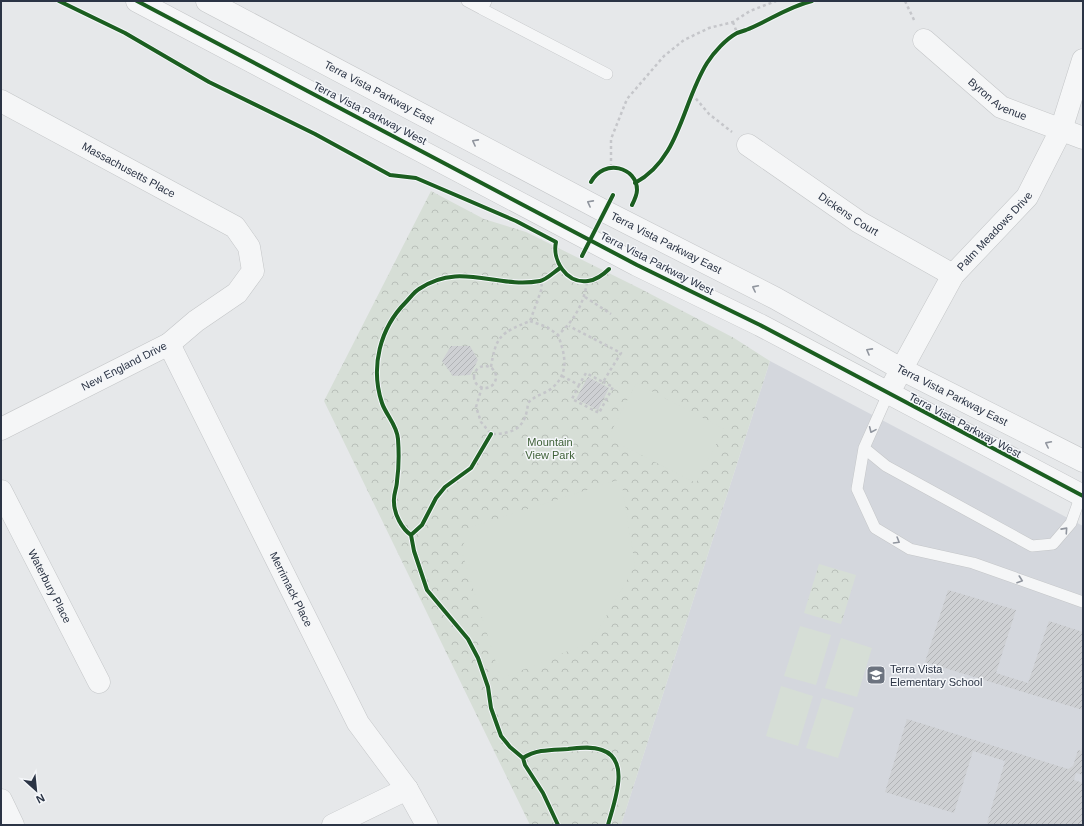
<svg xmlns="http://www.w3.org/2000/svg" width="1084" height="826" viewBox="0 0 1084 826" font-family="Arial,sans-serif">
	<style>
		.built { fill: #d4d7dd }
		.park { fill: url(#park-crowns) }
		.pitch { fill: #d6ded6 }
		.building { fill: url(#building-hatch) }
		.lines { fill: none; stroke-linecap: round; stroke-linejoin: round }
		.service-casing { stroke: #c4c6c8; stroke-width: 12 }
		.minor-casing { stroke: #c4c6c8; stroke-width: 23 }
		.tertiary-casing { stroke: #c4c6c8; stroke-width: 23 }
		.path { stroke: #c5c6ca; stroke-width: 2.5; stroke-dasharray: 3 3; stroke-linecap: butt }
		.service { stroke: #f5f6f7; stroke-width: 11 }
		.minor { stroke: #f5f6f7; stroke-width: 22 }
		.tertiary { stroke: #f5f6f7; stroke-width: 22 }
		.cycleway-casing { stroke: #f4f6f9; stroke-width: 6 }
		.cycleway { stroke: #1b5e20; stroke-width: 4 }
		.oneway { stroke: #90959e }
		.labels { text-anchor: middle; stroke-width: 3; stroke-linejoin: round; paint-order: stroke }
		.street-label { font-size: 11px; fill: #2b3445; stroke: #f4f6f9 }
		.park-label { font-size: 11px; fill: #3f6138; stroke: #f4f6f9 }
		.poi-label { font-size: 11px; fill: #2b3445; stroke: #f4f6f9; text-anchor: start }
	</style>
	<defs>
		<pattern id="park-crowns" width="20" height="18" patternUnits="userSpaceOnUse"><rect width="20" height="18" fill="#d6ded6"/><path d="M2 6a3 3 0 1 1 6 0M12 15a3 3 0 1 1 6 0" fill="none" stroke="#b8bfb9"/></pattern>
		<pattern id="building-hatch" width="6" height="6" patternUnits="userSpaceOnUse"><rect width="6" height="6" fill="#ced0d3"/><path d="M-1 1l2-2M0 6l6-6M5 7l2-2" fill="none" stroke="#b1b3b6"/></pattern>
	</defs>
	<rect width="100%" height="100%" fill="#e6e8ea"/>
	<!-- built -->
	<path class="built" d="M770 361 1083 526V825H621Z"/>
	<!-- park -->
	<path class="park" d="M431 191 484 219 526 232 641 289 734 338 770 361 621 825H530L324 401Z
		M819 564 856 575 841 624 804 613Z"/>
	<!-- pitch -->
	<path class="pitch" d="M636 383 724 429 696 483 608 438Z
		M621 479 635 566 592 641 501 679 461 549 472 527Z
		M800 626 831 635 816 685 784 676Z
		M841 638 872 648 857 697 825 688Z
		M781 686 813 696 798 746 766 736Z
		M822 698 854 708 838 758 806 748Z"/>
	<!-- building -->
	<path class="building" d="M451 346H470L478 360 470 375 453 376 442 361Z
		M588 377 609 388 598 410 576 399Z
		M948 590 1016 610 996 673 1028 683 1049 621 1083 632V710L925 662Z
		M907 719 1068 769 1073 766 1078 750 1081 751 1083 746V775L1076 773 1074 780 1083 783V825H992L987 823 1005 761 973 751 954 813 885 792Z"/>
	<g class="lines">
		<defs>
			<path id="service" d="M467 1 482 9 486 1
				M482 9 607 74
				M888 394 864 448 857 489 875 528 910 549 973 563 1083 602
				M864 448 886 466 1032 546 1053 544 1071 523 1081 495"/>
			<g id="minor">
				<path id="s1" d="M924 40 1001 107 1083 138"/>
				<path id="s2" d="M1 101 235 227 249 247 253 271 237 293 196 321 169 344 1 429"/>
				<path id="s3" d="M748 145 859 222 953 275"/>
				<path id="s4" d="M169 344 358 723 407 789 427 825"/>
				<path id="s5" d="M888 394 953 275 1027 197 1061 130 1083 60"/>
				<path id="s6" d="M1 491 99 682"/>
				<path d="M1 800 13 825"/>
				<path d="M333 825 407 789"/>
			</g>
			<g id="tertiary">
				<path d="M137 1 637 265 760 325 1083 496"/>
				<path id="s7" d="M207 1 606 212 775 298 903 370 1083 461"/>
			</g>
		</defs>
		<!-- service casing -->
		<use href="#service" class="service-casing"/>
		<!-- minor casing -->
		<use href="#minor" class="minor-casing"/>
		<!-- tertiary casing -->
		<use href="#tertiary" class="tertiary-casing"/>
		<!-- path -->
		<path class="path" d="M905 1 915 22
			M733 22 737 33
			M692 94 709 114 732 132
			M611 167V139L627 99 664 56 684 40 709 28 733 22 750 11 776 1
			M585 297 611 314
			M530 321 547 327 558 335
			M474 377a11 11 0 1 1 22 0a11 11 0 1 1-22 0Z
			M491 367C496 335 501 333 530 321L542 288 541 281
			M562 376 579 385 586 373 603 382 621 353 569 326
			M579 385 572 399 599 413 613 387 603 382
			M482 387 476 407 481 422 491 434C515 434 526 427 528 403 535 395 545 394 552 388 570 373 565 354 558 335 574 321 584 303 587 282"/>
		<!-- service -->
		<use href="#service" class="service"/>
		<!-- minor -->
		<use href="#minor" class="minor"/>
		<!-- tertiary -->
		<use href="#tertiary" class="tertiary"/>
		<defs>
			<path id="cycleway" d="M59 1 125 33 209 82 315 134 390 175 416 178 516 221 556 242C552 260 566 284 588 281 596 280 603 275 609 269
				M137 1 637 265 760 325 1083 496
				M591 182C604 158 637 167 637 190 637 195 634 201 632 205
				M635 183C680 159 682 103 707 63 714 52 726 39 737 33 740 32 743 31 746 30 769 21 787 7 812 1
				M582 256 613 195
				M411 535 422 525 436 498 445 487 471 468 491 434
				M523 758C537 749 552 750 568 749 579 748 591 746 602 750 632 760 613 805 608 825
				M558 825 543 793 525 765 523 758 510 747 501 736 491 708 488 687 478 658 468 639 427 590 414 551 411 535C402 529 394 514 394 502 393 495 397 488 397 481 399 467 399 453 398 439 397 425 386 415 382 403 370 367 380 328 406 302 410 298 414 292 419 289 460 261 496 289 540 281 546 280 554 272 560 268"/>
		</defs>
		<!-- cycleway casing -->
		<use href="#cycleway" class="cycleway-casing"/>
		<!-- cycleway -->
		<use href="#cycleway" class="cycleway"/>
	</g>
	<!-- one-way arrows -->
	<defs><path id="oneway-chevron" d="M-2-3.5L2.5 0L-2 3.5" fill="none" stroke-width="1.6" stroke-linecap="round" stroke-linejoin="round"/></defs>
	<g class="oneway">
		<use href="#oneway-chevron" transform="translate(475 142) rotate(-152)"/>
		<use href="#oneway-chevron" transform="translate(590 203) rotate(-152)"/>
		<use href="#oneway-chevron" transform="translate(755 288) rotate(-153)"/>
		<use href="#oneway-chevron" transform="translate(869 351) rotate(-151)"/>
		<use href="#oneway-chevron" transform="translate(872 430) rotate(114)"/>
		<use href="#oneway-chevron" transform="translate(1048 444) rotate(-153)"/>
		<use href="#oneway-chevron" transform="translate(1065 530) rotate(-48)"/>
		<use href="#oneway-chevron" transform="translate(897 541) rotate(31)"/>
		<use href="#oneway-chevron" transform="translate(1020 580) rotate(19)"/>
	</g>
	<!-- icons -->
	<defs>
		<symbol id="school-square" viewBox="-11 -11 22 22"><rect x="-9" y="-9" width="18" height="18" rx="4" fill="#6c737f" stroke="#f4f6f9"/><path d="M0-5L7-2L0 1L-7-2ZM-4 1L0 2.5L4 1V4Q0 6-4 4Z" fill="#fff"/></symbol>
	</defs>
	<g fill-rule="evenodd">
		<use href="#school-square" x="865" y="664" width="22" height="22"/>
	</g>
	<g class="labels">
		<!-- street labels -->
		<g class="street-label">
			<text dy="4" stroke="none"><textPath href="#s7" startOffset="195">Terra Vista Parkway East</textPath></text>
			<text dy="4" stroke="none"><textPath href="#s1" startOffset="95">Byron Avenue</textPath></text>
			<text transform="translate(370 113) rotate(27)" y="4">Terra Vista Parkway West</text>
			<text dy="4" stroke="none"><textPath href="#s2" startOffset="145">Massachusetts Place</textPath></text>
			<text dy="4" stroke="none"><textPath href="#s3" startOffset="122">Dickens Court</textPath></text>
			<text dy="4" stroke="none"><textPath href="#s5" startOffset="196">Palm Meadows Drive</textPath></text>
			<text dy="4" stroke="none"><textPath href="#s7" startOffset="519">Terra Vista Parkway East</textPath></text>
			<text transform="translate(657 263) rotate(27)" y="4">Terra Vista Parkway West</text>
			<text transform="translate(124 366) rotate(-27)" y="4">New England Drive</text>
			<text dy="4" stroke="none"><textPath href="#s7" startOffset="843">Terra Vista Parkway East</textPath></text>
			<text transform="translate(965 425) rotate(28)" y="4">Terra Vista Parkway West</text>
			<text dy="4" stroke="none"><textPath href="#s6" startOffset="107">Waterbury Place</textPath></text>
			<text dy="4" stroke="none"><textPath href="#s4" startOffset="274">Merrimack Place</textPath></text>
		</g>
		<!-- park labels -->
		<g class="park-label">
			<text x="550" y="446">Mountain<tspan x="550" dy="13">View Park</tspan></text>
		</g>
		<!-- poi labels -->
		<g class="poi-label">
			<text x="890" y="673">Terra Vista<tspan x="890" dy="13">Elementary School</tspan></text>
		</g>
	</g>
	<!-- border -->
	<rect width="1084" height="826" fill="none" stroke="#2b3445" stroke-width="4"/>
	<!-- north arrow -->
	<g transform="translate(36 790) rotate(153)" stroke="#f4f6f9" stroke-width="3" paint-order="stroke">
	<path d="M0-3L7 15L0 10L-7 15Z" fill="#2b3445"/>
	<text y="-6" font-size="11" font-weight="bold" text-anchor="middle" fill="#2b3445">N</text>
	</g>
</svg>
